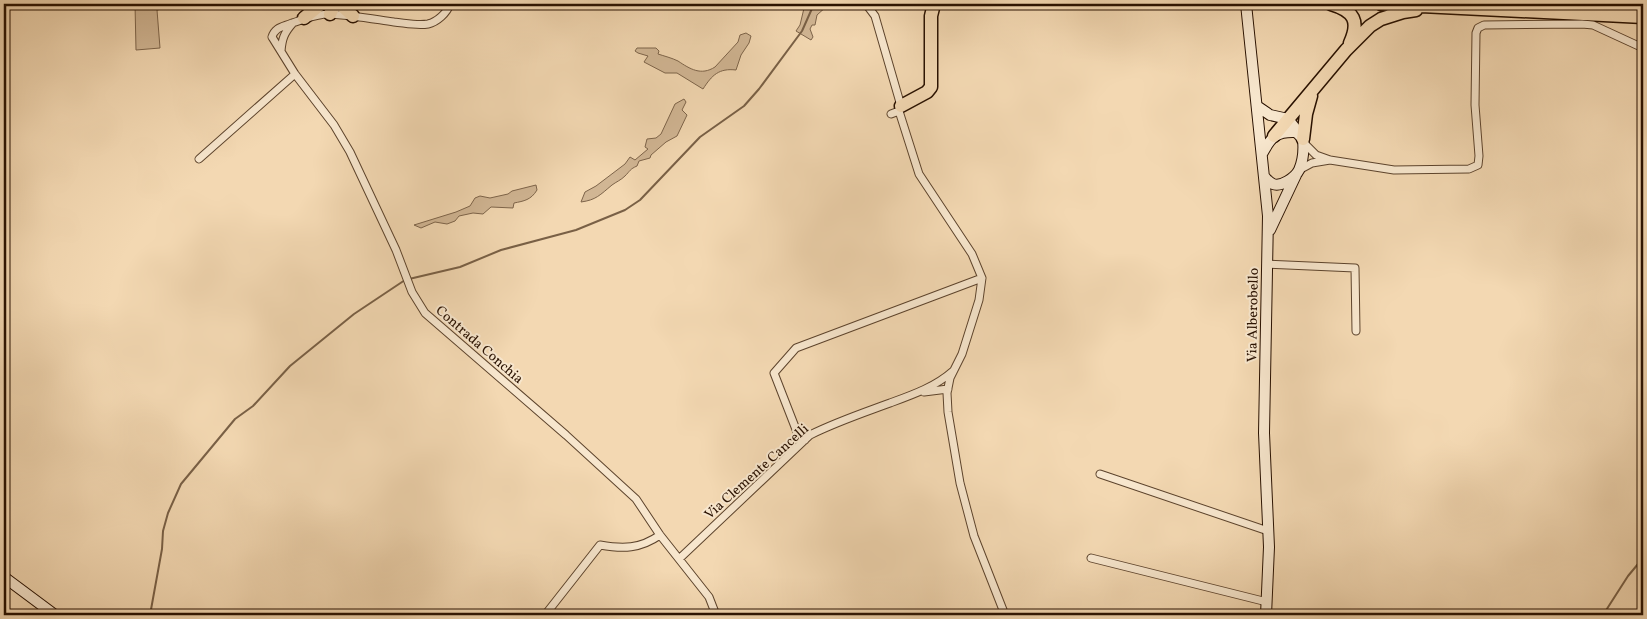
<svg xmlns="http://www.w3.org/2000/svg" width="1647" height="619" viewBox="0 0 1647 619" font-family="Vollkorn,serif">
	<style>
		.grass { fill: #d1b694; stroke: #7d644a }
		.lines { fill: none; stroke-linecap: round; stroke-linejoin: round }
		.stream { stroke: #796046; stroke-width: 2 }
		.street-casing { stroke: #5c432c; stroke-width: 9 }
		.secondary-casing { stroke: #291100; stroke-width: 12 }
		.highway-casing { stroke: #291100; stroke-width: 15 }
		.street { stroke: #f7e6cd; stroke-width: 7 }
		.secondary { stroke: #f7e6cd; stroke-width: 10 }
		.highway { stroke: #f3d8b2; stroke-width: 12 }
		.labels { text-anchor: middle; stroke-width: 4; stroke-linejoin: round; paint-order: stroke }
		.street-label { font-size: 14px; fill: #291100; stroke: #f7e6cd }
	</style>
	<rect width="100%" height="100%" fill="#f3d8b2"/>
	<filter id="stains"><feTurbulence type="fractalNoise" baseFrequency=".004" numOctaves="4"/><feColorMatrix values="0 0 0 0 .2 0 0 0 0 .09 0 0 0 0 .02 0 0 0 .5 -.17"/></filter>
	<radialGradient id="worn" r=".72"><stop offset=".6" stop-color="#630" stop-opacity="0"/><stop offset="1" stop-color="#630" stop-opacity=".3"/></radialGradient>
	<!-- grass -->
	<path class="grass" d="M135 4H177V6L157 10 160 48 136 50Z
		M805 4H853L852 7 827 6 817 15 815 25H812L810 29 813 37 811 40 796 31 800 25Z
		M746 33 751 36 749 43 741 55 736 70C719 68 712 75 703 89L677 73H665L644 62 648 56 638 53 635 51 637 48H656L659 51 658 54C664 56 672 58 678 61 690 69 701 76 715 67L738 42 740 35Z
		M684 99 686 102 682 110 687 115 677 136 666 142 651 155 650 158 639 161 637 166C630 169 630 171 625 176 621 180 616 182 612 185 600 195 596 200 581 202L585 192 596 186 625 164 630 157 635 160 648 149 645 147 647 139 656 138 661 134 675 104Z
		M536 185 537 190C531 200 524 201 514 203L513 208 491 207 483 214 473 213 459 216 455 221 447 224 435 222 421 228 414 225 456 212 470 206 475 198 480 196 490 198 508 194 512 191Z"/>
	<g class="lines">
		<!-- stream -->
		<path class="stream" d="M409 279 460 267 501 250 576 230 625 210 640 200 700 137 744 106 759 89 802 31 814 4
			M150 615 162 549 163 531 168 513 181 484 235 419 253 406 290 366 354 314 405 280
			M1603 615 1628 576 1643 558"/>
		<defs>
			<path id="street" d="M866 4 875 16 901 106 899 111 919 174 972 254 982 278 979 300 962 354 950 378 947 393 948 412 960 483 974 536 1005 615
				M272 37 295 74 334 125 350 152 396 250 412 292 425 313 566 435 636 499 660 535 709 597 716 615
				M272 37C275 27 283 27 292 23 305 19 316 14 329 14 351 15 373 19 394 22 405 23 417 26 428 24 437 22 447 13 450 4
				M281 51C282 39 284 33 293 23
				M891 114 899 111
				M1304 143 1316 155 1330 160 1394 170 1469 169 1478 165 1479 156 1475 105 1476 33 1478 28 1484 25 1582 24 1593 25 1643 48
				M199 159 295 74
				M1299 170 1312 163 1330 160
				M1267 264 1355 268 1356 331
				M924 392 948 389
				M805 440 797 432 774 373 796 348 982 278
				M1100 474 1268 531
				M1091 558 1267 602
				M679 559 810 435C836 422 863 413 890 403 912 395 935 387 953 371
				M545 615 600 545C623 549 640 549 660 535"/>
			<path id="secondary" d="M1246 4 1268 216 1264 433 1269 547 1266 615
				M1257 106 1270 115 1288 119 1300 134
				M1262 154C1271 137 1276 131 1296 132L1303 139C1304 149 1303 161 1299 170 1295 178 1281 187 1273 184 1269 182 1266 179 1264 176
				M1270 230 1296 175
				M4 577 55 615"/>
			<path id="highway" d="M340 4 353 16
				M1331 4C1354 11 1360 21 1350 43
				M1381 4 1643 17
				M1572 4 1643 7
				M330 14 335 4
				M304 18 321 4
				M901 106 927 92 931 87V16L934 4
				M1274 136 1346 50 1370 26 1381 19 1403 12 1416 10
				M1303 139 1306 114 1311 96"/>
		</defs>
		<!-- street casing -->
		<use href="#street" class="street-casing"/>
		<!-- secondary casing -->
		<use href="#secondary" class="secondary-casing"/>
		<!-- highway casing -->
		<use href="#highway" class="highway-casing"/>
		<!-- street -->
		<use href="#street" class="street"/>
		<!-- secondary -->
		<use href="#secondary" class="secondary"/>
		<!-- highway -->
		<use href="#highway" class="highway"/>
	</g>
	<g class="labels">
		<!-- street labels -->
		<g class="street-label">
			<text transform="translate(1252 315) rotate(-89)" y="5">Via Alberobello</text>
			<text transform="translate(480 344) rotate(41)" y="5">Contrada Conchia</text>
			<text transform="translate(756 471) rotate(-42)" y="5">Via Clemente Cancelli</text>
		</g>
	</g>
	<!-- margin -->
	<rect width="1647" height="619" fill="none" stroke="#f3d8b2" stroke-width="20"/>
	<rect x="5" y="5" width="1637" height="609" fill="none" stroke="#291100" stroke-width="2.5"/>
	<rect x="10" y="10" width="1627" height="599" fill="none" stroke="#291100"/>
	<rect width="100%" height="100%" filter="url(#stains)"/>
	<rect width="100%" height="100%" fill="url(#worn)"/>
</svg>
